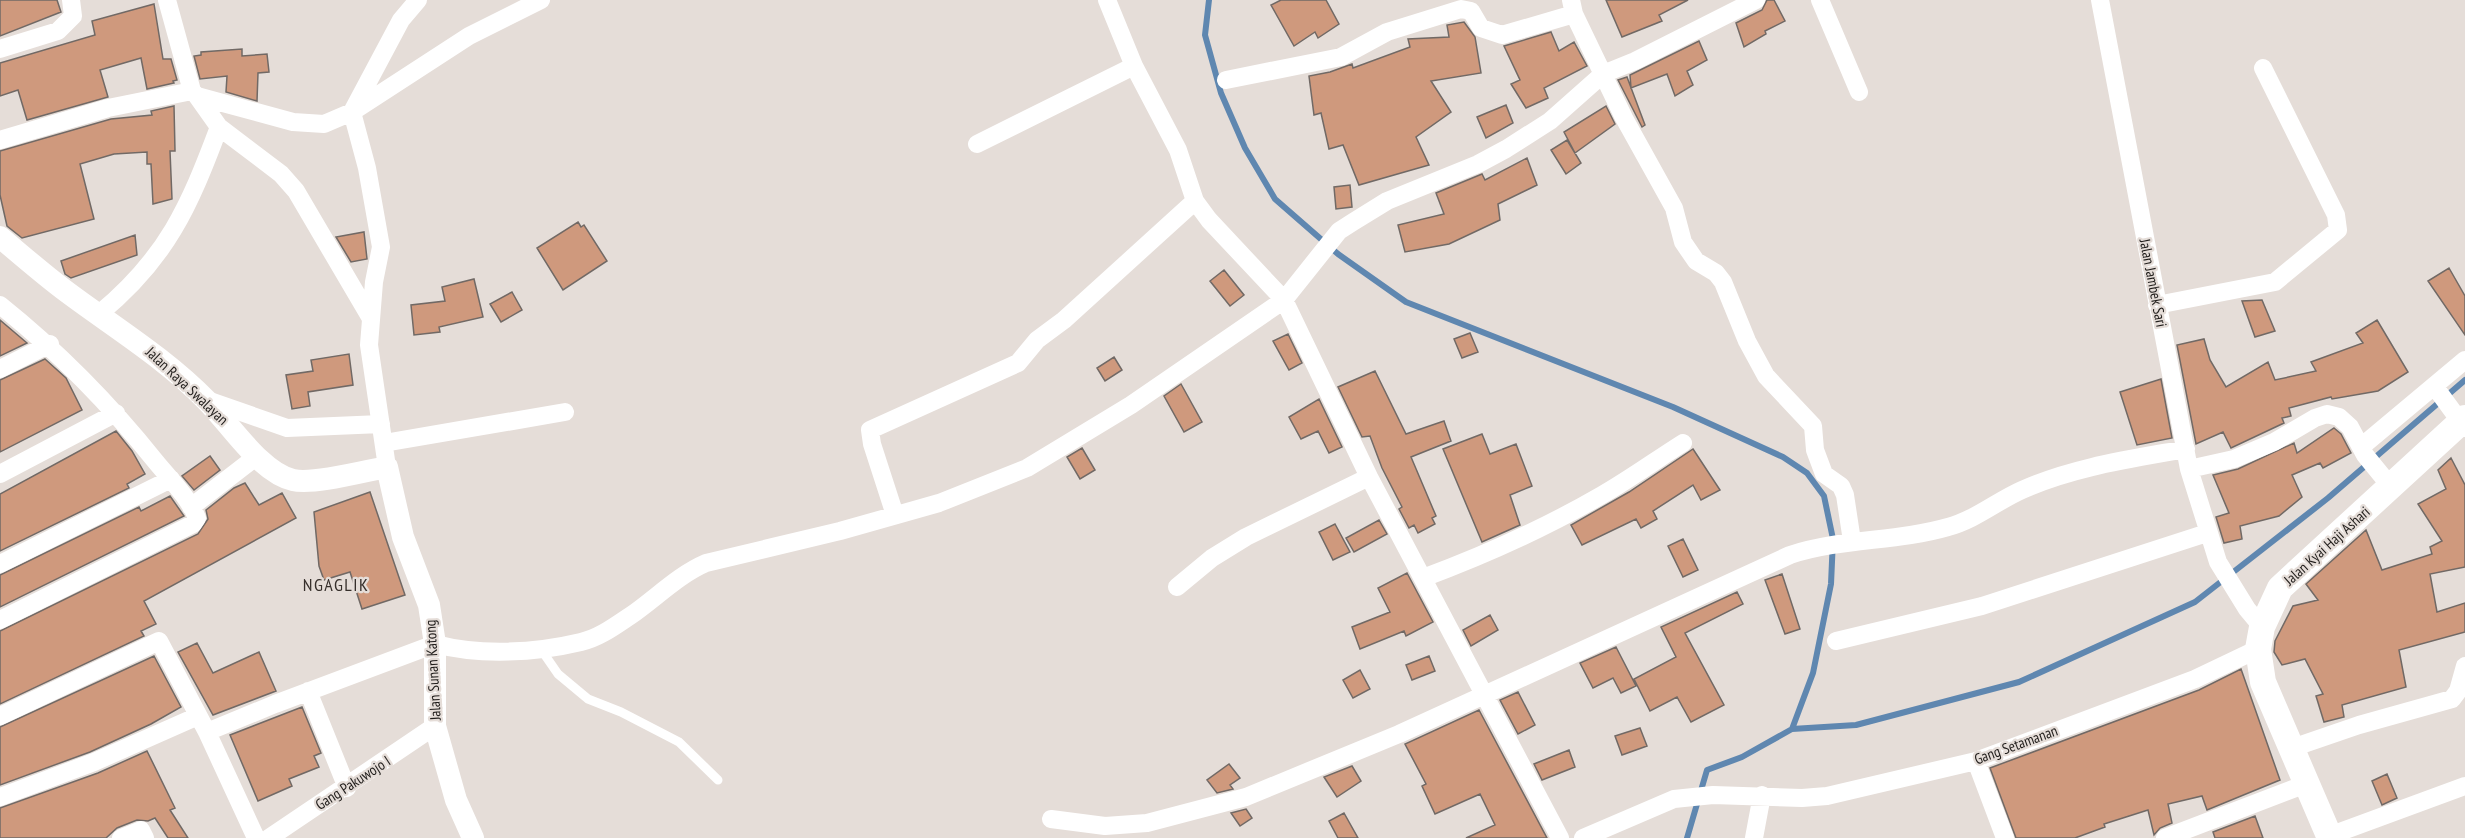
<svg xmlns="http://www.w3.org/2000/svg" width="2465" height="838" viewBox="0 0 2465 838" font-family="'PT Sans Narrow',sans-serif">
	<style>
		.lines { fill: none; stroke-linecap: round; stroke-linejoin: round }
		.stream { stroke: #5f87b0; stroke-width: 6 }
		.building { fill: #cf997d; stroke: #716965; stroke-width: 1.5 }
		.service { stroke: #fff; stroke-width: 9 }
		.minor { stroke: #fff; stroke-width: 18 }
		.tertiary { stroke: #fff; stroke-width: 22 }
		.secondary { stroke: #fff; stroke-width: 26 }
		.labels { text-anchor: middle; stroke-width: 4.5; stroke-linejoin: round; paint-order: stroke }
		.street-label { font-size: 15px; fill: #201d1b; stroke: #e5ddd8 }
		.quarter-label { font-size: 18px; letter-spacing: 1.5px; fill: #362f2b; stroke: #e5ddd8 }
	</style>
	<rect width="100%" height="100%" fill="#e5ddd8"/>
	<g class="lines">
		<!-- stream -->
		<path class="stream" d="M1209 0 1205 35 1221 93 1245 148 1275 199 1338 254 1406 302 1673 407 1783 457 1807 473 1824 496 1833 539 1831 584 1813 673 1792 729
			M1687 838 1707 770 1742 757 1792 729 1856 725 2019 682 2195 602 2328 498 2465 380"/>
	</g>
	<!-- building -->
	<path class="building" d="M0 0H57L61 12 0 36Z
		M1281 0H1326L1339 24 1318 38 1315 32 1294 46 1271 5Z
		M1606 0H1688L1659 15 1662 21 1622 37Z
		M1767 0H1774L1785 21 1765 31 1766 34 1744 47 1736 23 1762 10Z
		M154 4 163 59H171L177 80 173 81 174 83 147 89 141 58 100 70 108 97 27 120 18 90 0 96V63L95 35 92 21Z
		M1464 22 1475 37 1481 73 1431 81 1451 112 1416 137 1429 165 1359 185 1343 145 1329 149 1321 113 1314 115 1309 76 1330 72 1352 64 1353 68 1410 47 1408 39 1449 37 1447 25Z
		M1551 32 1559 51 1574 42 1587 66 1544 88 1548 98 1526 108 1511 84 1520 80 1504 46Z
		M1699 41 1707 60 1687 71 1693 85 1675 96 1667 74 1631 88 1630 75Z
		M242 49V56L267 54 269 72 258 73 257 101 226 92 227 76 200 79 194 56 201 55V52Z
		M1627 77 1645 125 1642 127 1618 80Z
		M1506 105 1513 123 1486 138 1477 117Z
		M174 106 175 151H170L172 199 153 204 151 164H147V152L114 154 80 164 94 219 22 238 7 226 0 195V151L111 119 152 115 151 111Z
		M1606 106 1615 124 1575 153 1564 132Z
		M1567 140 1581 163 1566 174 1551 150Z
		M1527 158 1537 185 1498 204 1500 220 1449 244 1405 252 1398 225 1444 214 1436 193 1482 174 1485 180Z
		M1350 185 1352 207 1336 209 1334 187Z
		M578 222 581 227 584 225 607 261 563 290 537 248Z
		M364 232 367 259 351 262 336 237Z
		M135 235 137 255 71 278 65 274 61 261Z
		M2449 268 2465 296V335L2428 281Z
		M1224 270 1244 295 1230 306 1210 281Z
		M474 279 483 317 439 327 440 332 414 335 411 305 445 301 442 287Z
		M512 292 522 310 501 322 490 304Z
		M2262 300 2275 331 2255 337 2242 301Z
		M0 320 27 343 0 356Z
		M2377 320 2408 372 2378 391 2332 399 2331 397 2289 408 2291 416 2282 418 2284 423 2231 448 2223 432 2196 444 2177 345 2204 339 2210 360 2226 387 2268 362 2275 380 2316 371 2311 362 2363 343 2356 333Z
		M1470 333 1478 352 1462 358 1454 339Z
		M1288 334 1302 363 1289 370 1273 341Z
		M349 354 353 385 308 392 310 406 292 409 286 375 313 371 311 360Z
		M1114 357 1122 370 1105 381 1097 368Z
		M45 359 66 378 82 410 0 452V380Z
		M1375 371 1406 434 1444 421 1451 441 1411 457 1436 516 1432 518 1435 524 1418 533 1414 525 1409 528 1399 509 1402 507 1382 468 1370 436 1362 437 1338 387Z
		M2161 379 2172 438 2137 445 2120 392Z
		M1181 384 1202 422 1184 432 1164 396Z
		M1319 399 1342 447 1329 453 1318 431 1301 439 1289 417Z
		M2334 428 2341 434 2351 453 2323 468 2320 463 2292 475 2302 497 2279 516 2240 526 2242 539 2224 543 2216 517 2229 513 2213 475 2238 469 2294 443 2297 453Z
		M116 431 132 451 145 474 127 484 129 488 0 551V494Z
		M1482 434 1490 454 1516 444 1532 486 1510 495 1520 525 1482 542 1443 449Z
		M1082 448 1095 470 1080 479 1067 457Z
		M1693 449 1720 490 1701 500 1693 485 1653 511 1657 519 1641 528 1636 519 1582 545 1571 525 1629 492Z
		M210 456 220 470 194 490 182 476Z
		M2451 458 2465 485V567L2430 574 2437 612 2465 603V632L2399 650 2406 687 2342 705 2344 717 2324 722 2316 696 2323 694 2305 659 2282 665 2274 652 2275 641 2293 606 2318 600 2306 584 2366 530 2382 570 2432 554 2430 547 2442 541 2418 504 2446 489 2438 470Z
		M245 483 259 505 282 493 296 518 144 601 156 624 141 631 144 636 0 704V631L198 534 208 519 206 510 234 488Z
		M370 492 405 595 362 609 350 572 324 580 319 566 314 512Z
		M170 496 184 516 0 607V575L139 507 141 511Z
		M1379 520 1387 534 1354 552 1346 538Z
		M1335 524 1350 552 1333 560 1319 532Z
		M1683 539 1698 570 1683 577 1668 546Z
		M1407 573 1433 622 1406 636 1404 631 1360 649 1352 627 1390 612 1378 588Z
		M1782 574 1800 629 1785 634 1765 580Z
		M1737 592 1743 604 1685 633 1724 705 1691 722 1677 697 1650 711 1634 679 1676 657 1661 627Z
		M1490 615 1498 630 1471 646 1463 630Z
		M197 643 213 673 259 652 276 691 213 715 178 652Z
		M1616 647 1636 686 1621 693 1613 678 1593 688 1580 663Z
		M154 656 181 707 151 724 90 752 0 785V727Z
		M1429 656 1435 671 1412 680 1406 665Z
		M2241 669 2280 780 2207 810 2202 796 2168 804 2172 823 2160 828 2154 835 2148 810 2104 824 2105 827 2075 838H2016L1990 768 2199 690Z
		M1360 670 1370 689 1353 698 1343 680Z
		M1518 692 1535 725 1518 734 1500 700Z
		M302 707 321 753 314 756 319 767 289 779 292 786 258 801 230 735Z
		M1479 710 1547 838H1466L1495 825 1480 794 1435 814 1422 786 1426 784 1405 744Z
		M1640 728 1647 746 1622 755 1615 736Z
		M1569 750 1575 767 1542 780 1534 764Z
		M147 751 175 808 170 810 188 838H168L155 818 148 821 137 820 117 828 106 838H0V808L98 773Z
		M1229 764 1240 778 1230 785 1233 789 1217 793 1207 780Z
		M1352 766 1361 781 1337 797 1324 777Z
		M2387 774 2397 798 2382 805 2372 781Z
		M1246 809 1252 818 1240 826 1231 813Z
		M1344 813 1358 838H1338L1329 821Z
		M2255 816 2263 838H2215L2213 832Z"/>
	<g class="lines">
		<!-- service -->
		<path class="service" d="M540 648 558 674 588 699 621 712 679 742 718 780"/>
		<!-- minor -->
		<path class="minor" d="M167 0 192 91
			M1107 0 1134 66 1178 150 1195 201 1209 220 1284 300 1369 477 1560 838
			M1571 0 1574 14 1624 118 1674 208 1683 242 1696 261 1716 273 1723 282 1747 341 1766 376 1813 426 1815 450 1824 474 1841 486 1845 495 1852 541
			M1820 0 1859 92
			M2100 0 2189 469 2218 562 2247 609 2262 627
			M0 49 58 31 73 16 71 0
			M1226 80 1341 57 1387 32 1461 9 1471 11 1481 28 1502 35 1574 14
			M197 96 219 127 281 174 296 191 370 317
			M0 140 108 108 192 91 197 96 293 122 324 124 352 112 469 36 541 0
			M977 144 1134 66
			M0 305C60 353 108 402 156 462 170 479 189 498 197 518L193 524 0 620
			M2157 305 2275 282 2338 230 2336 215 2263 68
			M99 314C167 258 189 207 219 127
			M0 369 50 344
			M2435 387 2465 428
			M207 400 287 428 381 424
			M384 443 565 412
			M2361 447 2465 360
			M387 467 369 345 374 282 381 247 367 168 352 112 401 20 418 0
			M2189 469 2234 459 2274 442 2315 418 2327 414 2339 417 2350 427 2365 455 2392 488
			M0 474 116 413
			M191 507 257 456
			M895 515 872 444 870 430 1018 363 1037 340 1064 320 1195 201
			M0 564 171 479
			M1423 578C1485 555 1545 528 1602 495 1630 479 1656 460 1683 443
			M1177 587 1212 558 1246 537 1369 477
			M1836 641 1982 606 2207 533
			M308 691 347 788
			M0 716 159 641 207 732 256 838
			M207 732 275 704 435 644C481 656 535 653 581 642 599 638 615 626 630 616 655 599 678 575 706 563L840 531 939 503 1027 468 1131 405 1284 300 1339 231 1353 222 1387 201 1478 164 1506 149 1550 121 1603 74 1635 61 1756 0
			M2292 748 2359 725 2452 699 2458 691 2465 666
			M1976 761 2005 838
			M0 797 94 762 198 716
			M1051 819 1105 826 1147 823 1246 797 1399 734 1790 555C1842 538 1896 542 1948 527 1975 520 1997 501 2022 490 2073 467 2131 459 2186 449
			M2329 836 2465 786
			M121 838 141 830 145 838
			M269 838 435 726
			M1583 838 1674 799 1713 795 1802 798 1827 796 1976 761 2195 679 2258 649
			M1754 838 1762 795
			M2165 838 2306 784"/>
		<!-- tertiary -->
		<path class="tertiary" d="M0 237C21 255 42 273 63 289 112 326 164 357 207 401 230 424 261 473 293 480 313 485 365 471 387 467L403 537 429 605 435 644V726L456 800 473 838"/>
		<!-- secondary -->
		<path class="secondary" d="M2330 838 2263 682 2258 649 2262 627 2280 588 2465 418"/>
	</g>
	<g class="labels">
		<!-- street labels -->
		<g class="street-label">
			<text transform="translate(2153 283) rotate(79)" y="5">Jalan Jambek Sari</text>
			<text transform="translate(187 386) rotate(43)" y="5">Jalan Raya Swalayan</text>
			<text transform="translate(2327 546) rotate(-42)" y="5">Jalan Kyai Haji Ashari</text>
			<text transform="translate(433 670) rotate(-93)" y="5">Jalan Sunan Katong</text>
			<text transform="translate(2016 745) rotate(-20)" y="5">Gang Setamanan</text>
			<text transform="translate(353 783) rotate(-33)" y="5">Gang Pakuwojo I</text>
		</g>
		<!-- quarter labels -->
		<g class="quarter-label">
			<text x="336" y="591">NGAGLIK</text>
		</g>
	</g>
</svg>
